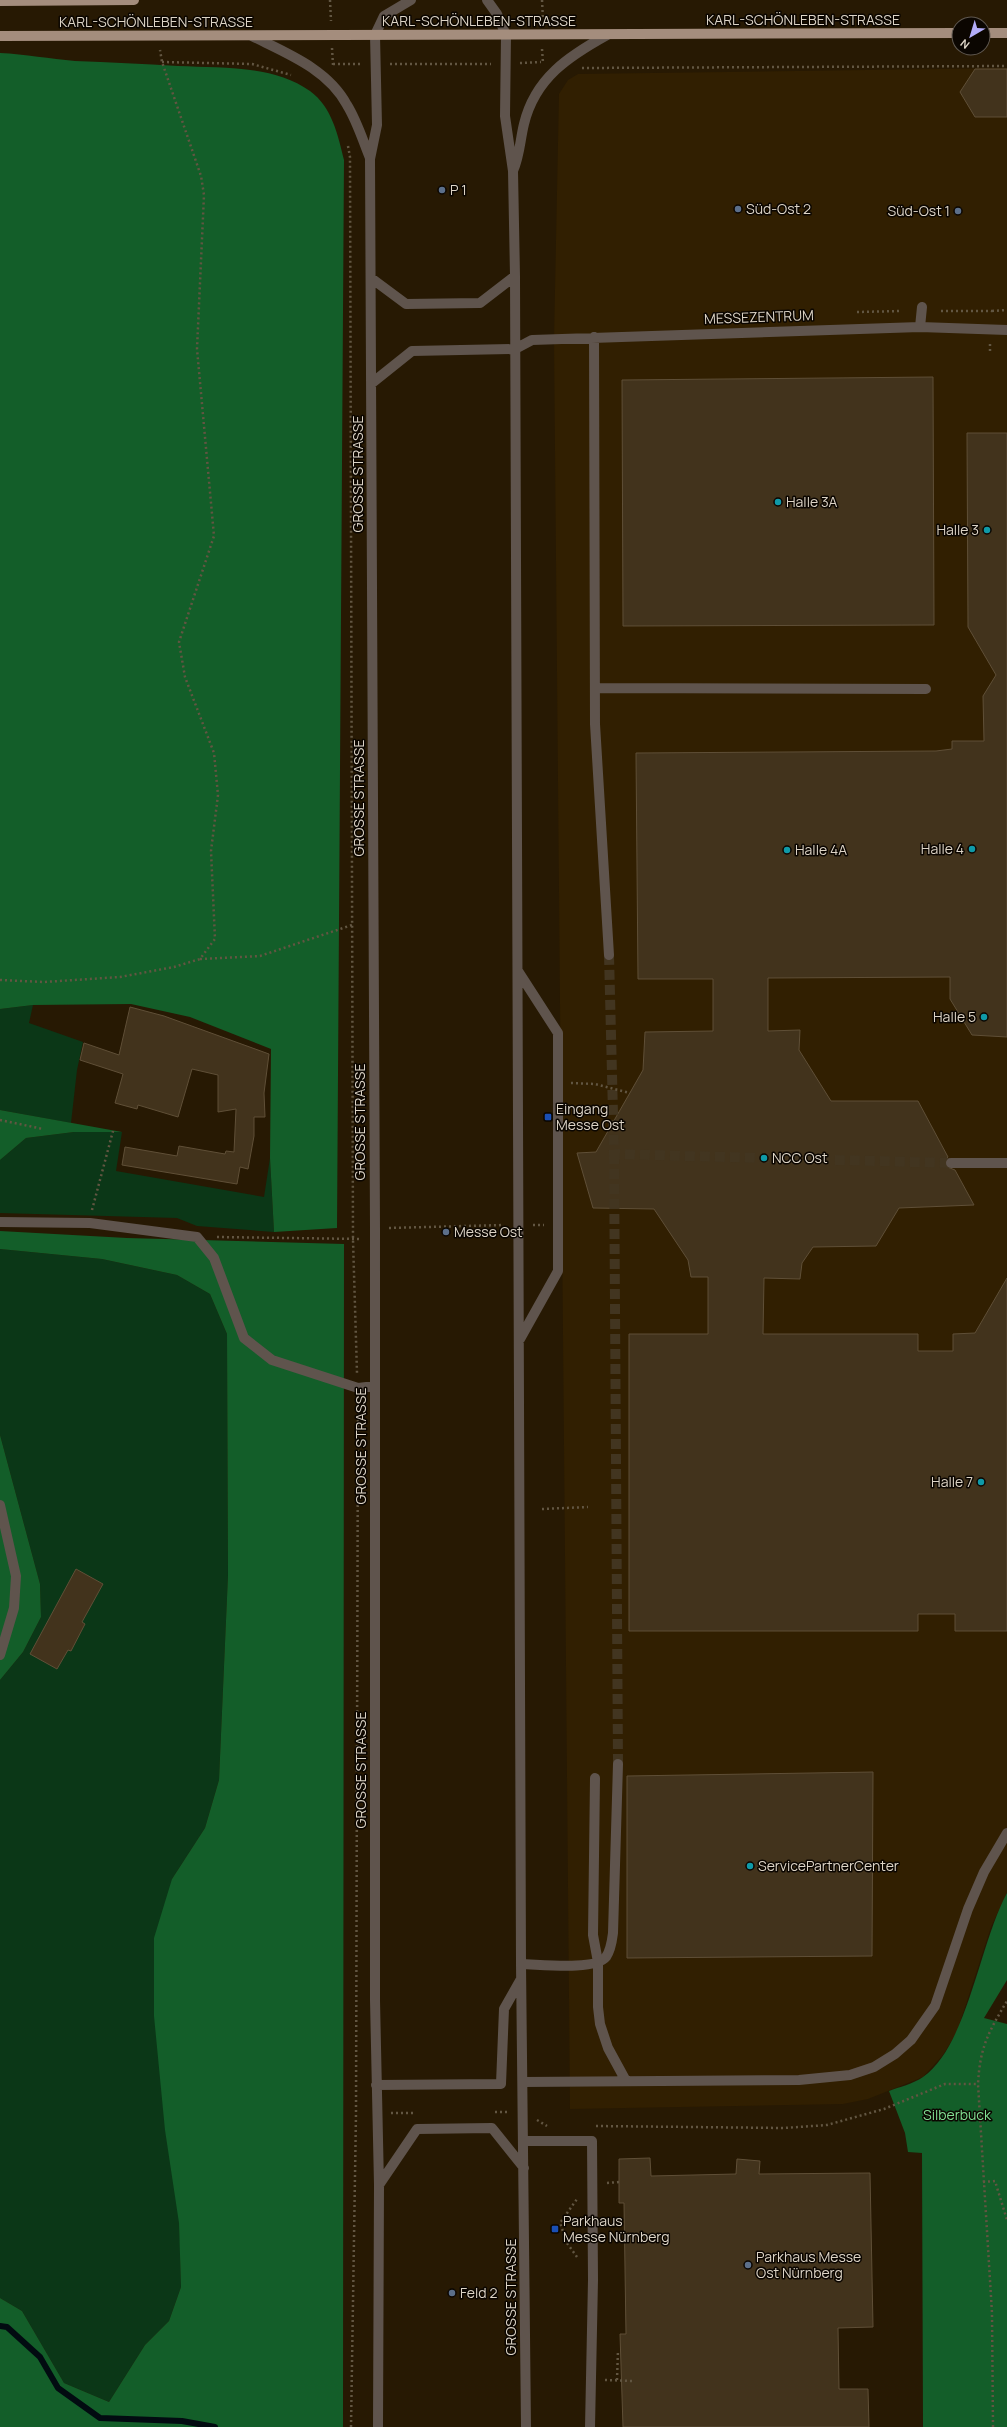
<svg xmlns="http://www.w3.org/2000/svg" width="1007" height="2427" viewBox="0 0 1007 2427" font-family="Manrope,sans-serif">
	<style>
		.built { fill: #311f01 }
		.green { fill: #0b3717 }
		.forest { fill: #135e29 }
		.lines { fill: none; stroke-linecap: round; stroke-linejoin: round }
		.stream { stroke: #020b11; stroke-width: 6 }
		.building { fill: #42331c; stroke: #5f4f37 }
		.minor-tunnel { stroke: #423520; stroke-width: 10; stroke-dasharray: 10 5; stroke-linecap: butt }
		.path { stroke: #625642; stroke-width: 2.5; stroke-dasharray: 2 3; stroke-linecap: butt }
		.minor { stroke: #5f544d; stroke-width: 10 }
		.major { stroke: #a48d7d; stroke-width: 10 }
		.service-dot { fill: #5c6f8a; stroke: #0b0601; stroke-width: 1.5 }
		.culture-dot { fill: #0f9aa8; stroke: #0b0601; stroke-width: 1.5 }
		.transit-dot { fill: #1a4fb4; stroke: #0b0601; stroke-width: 1.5 }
		.labels { text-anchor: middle; stroke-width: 3; stroke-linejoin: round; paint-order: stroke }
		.street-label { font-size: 14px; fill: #ddd4c6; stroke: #0b0601 }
		.poi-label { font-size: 14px; fill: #ddd4c6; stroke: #0b0601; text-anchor: start }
		.park-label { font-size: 14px; fill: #81df92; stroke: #0b0601 }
	</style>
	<rect width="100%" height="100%" fill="#271903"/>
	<!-- built -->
	<path class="built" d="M1007 68V1893L991 1927 957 2032 943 2055 923 2077 868 2099 843 2104 570 2109 554 339 559 94 568 80 578 74Z"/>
	<!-- green -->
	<path class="green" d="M33 1005 29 1023 83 1042 77 1070 71 1123 0 1110V1009Z
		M74 1132H122L116 1171 264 1197 270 1158 274 1232 197 1226 177 1218 0 1213V1160L26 1138Z
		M0 1249 102 1259 177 1275 210 1294 227 1334 228 1575 219 1780 205 1828 172 1879 181 2287 169 2321 145 2345 109 2402 64 2383 22 2311 0 2298V1680L23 1652 41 1617 40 1584 0 1435Z"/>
	<!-- forest -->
	<path class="forest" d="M0 53C25 54 50 59 75 61 109 62 144 64 178 66 221 68 273 65 310 91 332 107 338 135 344 160L337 1228 274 1232 270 1158 271 1049 190 1017 131 1004 33 1005 0 1009Z
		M0 1110 122 1132H74L26 1138 0 1160Z
		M0 1231 127 1238 344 1244 343 2427H0V2298L22 2311 64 2383 109 2402 145 2345 169 2321 181 2287 179 2223 165 2130 154 2016V1938L172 1879 205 1828 219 1780 228 1575 227 1334 210 1294 177 1275 102 1259 0 1249Z
		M0 1435 40 1584 41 1617 23 1652 0 1680Z
		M1007 1893V1980L984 2018 1007 2024V2427H923L922 2153 908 2152 905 2133 889 2091C899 2087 913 2084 923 2077 967 2047 980 1942 1007 1893Z"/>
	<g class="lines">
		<!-- stream -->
		<path class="stream" d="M0 2326 7 2327 40 2357 58 2388 100 2418 182 2421 215 2427"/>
	</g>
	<!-- building -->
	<path class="building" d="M975 69H1007V117H975L960 92Z
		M933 377 934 625 623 626 622 380Z
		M967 433H1007V1037L972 1035 950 999V977L768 978V1031L800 1030 799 1050 831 1101H918L948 1157 945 1160V1166L955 1170 974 1205 899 1208 876 1246 813 1247 802 1263 800 1279 764 1278 763 1334H918V1351H953V1334L975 1333 1007 1278V1631H955V1614H918V1631H629V1334H708V1277H691L688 1260 654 1209 593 1208 577 1153 596 1152 643 1070 645 1032 713 1031V979H638L636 753 936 751 952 749V741H984L983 696 996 675 968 627Z
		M130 1007 164 1016 269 1054 264 1093 265 1117H254V1136L248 1169 240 1167 237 1184 122 1165 125 1147 177 1156 179 1146 225 1154 226 1151 234 1152 236 1109 218 1112V1075L192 1069 178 1117 138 1105 137 1109 115 1103 123 1074 80 1060 84 1043 119 1055Z
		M76 1569 103 1584 82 1622 85 1624 71 1651 68 1650 57 1669 30 1654Z
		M873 1772 872 1956 627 1958V1776Z
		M650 2158 651 2176 736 2174 737 2159 760 2161 759 2174 870 2173 873 2327 838 2328 839 2389H868L869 2427H623L620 2334H626L624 2203H619V2159Z"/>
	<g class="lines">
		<!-- minor-tunnel -->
		<path class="minor-tunnel" d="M609 955 614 1154 951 1163
			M614 1154 618 1764"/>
		<!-- path -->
		<path class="path" d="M330 0 331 21
			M542 0 543 20
			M332 48 333 65
			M542 49 543 63
			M162 62 252 64 291 75
			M520 63 541 62
			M333 64H361
			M390 64H491
			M582 68 1007 66
			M348 146 350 157 353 1240 357 1373
			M941 311H992V314
			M992 311 1007 310
			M857 312 902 311
			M990 351V343
			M200 959 260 956 352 925
			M0 980 44 982 120 977 174 967 200 959 215 939 211 851 218 795 214 753 185 677 179 642 214 536 197 349 204 195 201 176 162 62 160 50
			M571 1083 595 1084 630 1093
			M0 1120 43 1129
			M92 1210 113 1131
			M533 1225H544
			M389 1228 504 1225
			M217 1237 360 1239
			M542 1509 588 1507
			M495 2112H508
			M391 2113H416
			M537 2120 547 2126
			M596 2126 784 2128 827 2125 884 2109 945 2084H978
			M983 2182 995 2181 1007 2220
			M607 2183 619 2182
			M577 2257 567 2243 560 2223 577 2199
			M605 2380 632 2381
			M617 2380 618 2350
			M351 2427 356 2113 358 1402
			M993 2427 992 2313 978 2084C980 2047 988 2033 1007 2001"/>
		<!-- minor -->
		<path class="minor" d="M487 0 497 14 506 35 505 116 513 171 515 276 521 1964 526 2427
			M252 36C286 53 328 69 347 105 357 121 363 141 370 158
			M513 171C520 155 520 140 524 124 535 78 569 56 607 35
			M371 278 406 304 480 303 515 276
			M920 327 922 307
			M594 337 595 724 609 955
			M372 383 412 351 515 349 532 340 920 327 1007 330
			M595 688 926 689
			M518 971 558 1033V1271L520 1339
			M951 1163H1006
			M0 1222 90 1223 197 1237 214 1258 244 1338 272 1360 358 1388 375 1386
			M0 1505 16 1576 14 1608 0 1655
			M595 1778 593 1935 598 1962V2007L600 2024 608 2048 626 2081
			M521 1964C538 1964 595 1971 606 1957 611 1950 612 1941 613 1933L618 1764
			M523 2082 799 2080 850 2075 874 2067 895 2054 911 2040 935 2006 968 1909 984 1872 1007 1833
			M376 2085 501 2084 504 2009 521 1979
			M524 2141H592L593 2280 590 2427
			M379 2185 417 2129 492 2128 524 2168
			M378 2427 379 2185 375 2000V1228L370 159 377 125 375 35 384 16 411 0"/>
		<!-- major -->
		<path class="major" d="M0 1 134 0
			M983 33H1007
			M0 36 959 33"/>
	</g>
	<!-- markers -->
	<g class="service-dot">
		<circle cx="442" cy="190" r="4"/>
		<circle cx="738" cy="209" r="4"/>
		<circle cx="958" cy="211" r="4"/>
		<circle cx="446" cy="1232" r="4"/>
		<circle cx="748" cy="2265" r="4"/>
		<circle cx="452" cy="2293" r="4"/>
	</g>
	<g class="culture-dot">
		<circle cx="778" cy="502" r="4"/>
		<circle cx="987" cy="530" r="4"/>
		<circle cx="972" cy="849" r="4"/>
		<circle cx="787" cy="850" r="4"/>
		<circle cx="984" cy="1017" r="4"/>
		<circle cx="764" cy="1158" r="4"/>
		<circle cx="981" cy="1482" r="4"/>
		<circle cx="750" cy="1866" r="4"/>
	</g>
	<g class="transit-dot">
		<rect x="544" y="1113" width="8" height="8" rx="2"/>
		<rect x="551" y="2225" width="8" height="8" rx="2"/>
	</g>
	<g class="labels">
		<!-- street labels -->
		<g class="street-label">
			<text x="803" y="25">KARL-SCHÖNLEBEN-STRASSE</text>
			<text x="479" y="26">KARL-SCHÖNLEBEN-STRASSE</text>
			<text x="156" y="27">KARL-SCHÖNLEBEN-STRASSE</text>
			<text transform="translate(759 317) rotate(-2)" y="5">MESSEZENTRUM</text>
			<text transform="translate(358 474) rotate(-90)" y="5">GROSSE STRASSE</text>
			<text transform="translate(359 798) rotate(-90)" y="5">GROSSE STRASSE</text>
			<text transform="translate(360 1122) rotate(-90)" y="5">GROSSE STRASSE</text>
			<text transform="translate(361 1446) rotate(-90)" y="5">GROSSE STRASSE</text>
			<text transform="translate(361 1770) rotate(-90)" y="5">GROSSE STRASSE</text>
			<text transform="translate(511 2297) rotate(-90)" y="5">GROSSE STRASSE</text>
		</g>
		<!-- poi labels -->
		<g class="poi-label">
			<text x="450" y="195">P 1</text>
			<text x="746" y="214">Süd-Ost 2</text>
			<text x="950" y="216" text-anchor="end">Süd-Ost 1</text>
			<text x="786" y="507">Halle 3A</text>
			<text x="979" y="535" text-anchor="end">Halle 3</text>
			<text x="964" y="854" text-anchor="end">Halle 4</text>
			<text x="795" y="855">Halle 4A</text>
			<text x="976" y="1022" text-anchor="end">Halle 5</text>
			<text x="556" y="1114">Eingang<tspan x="556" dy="16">Messe Ost</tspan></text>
			<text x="772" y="1163">NCC Ost</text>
			<text x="454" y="1237">Messe Ost</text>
			<text x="973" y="1487" text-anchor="end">Halle 7</text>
			<text x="758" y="1871">ServicePartnerCenter</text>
			<text x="563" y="2226">Parkhaus<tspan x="563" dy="16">Messe Nürnberg</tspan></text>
			<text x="756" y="2262">Parkhaus Messe<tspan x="756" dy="16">Ost Nürnberg</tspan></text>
			<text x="460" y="2298">Feld 2</text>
		</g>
		<!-- park labels -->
		<g class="park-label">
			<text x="957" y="2120">Silberbuck</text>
		</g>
	</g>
	<!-- north arrow -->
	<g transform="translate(971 36) rotate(218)"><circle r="19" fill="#0b0601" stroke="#5f5850"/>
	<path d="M0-3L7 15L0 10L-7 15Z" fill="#b3adf9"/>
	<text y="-6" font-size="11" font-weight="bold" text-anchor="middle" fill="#ddd4c6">N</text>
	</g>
</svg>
